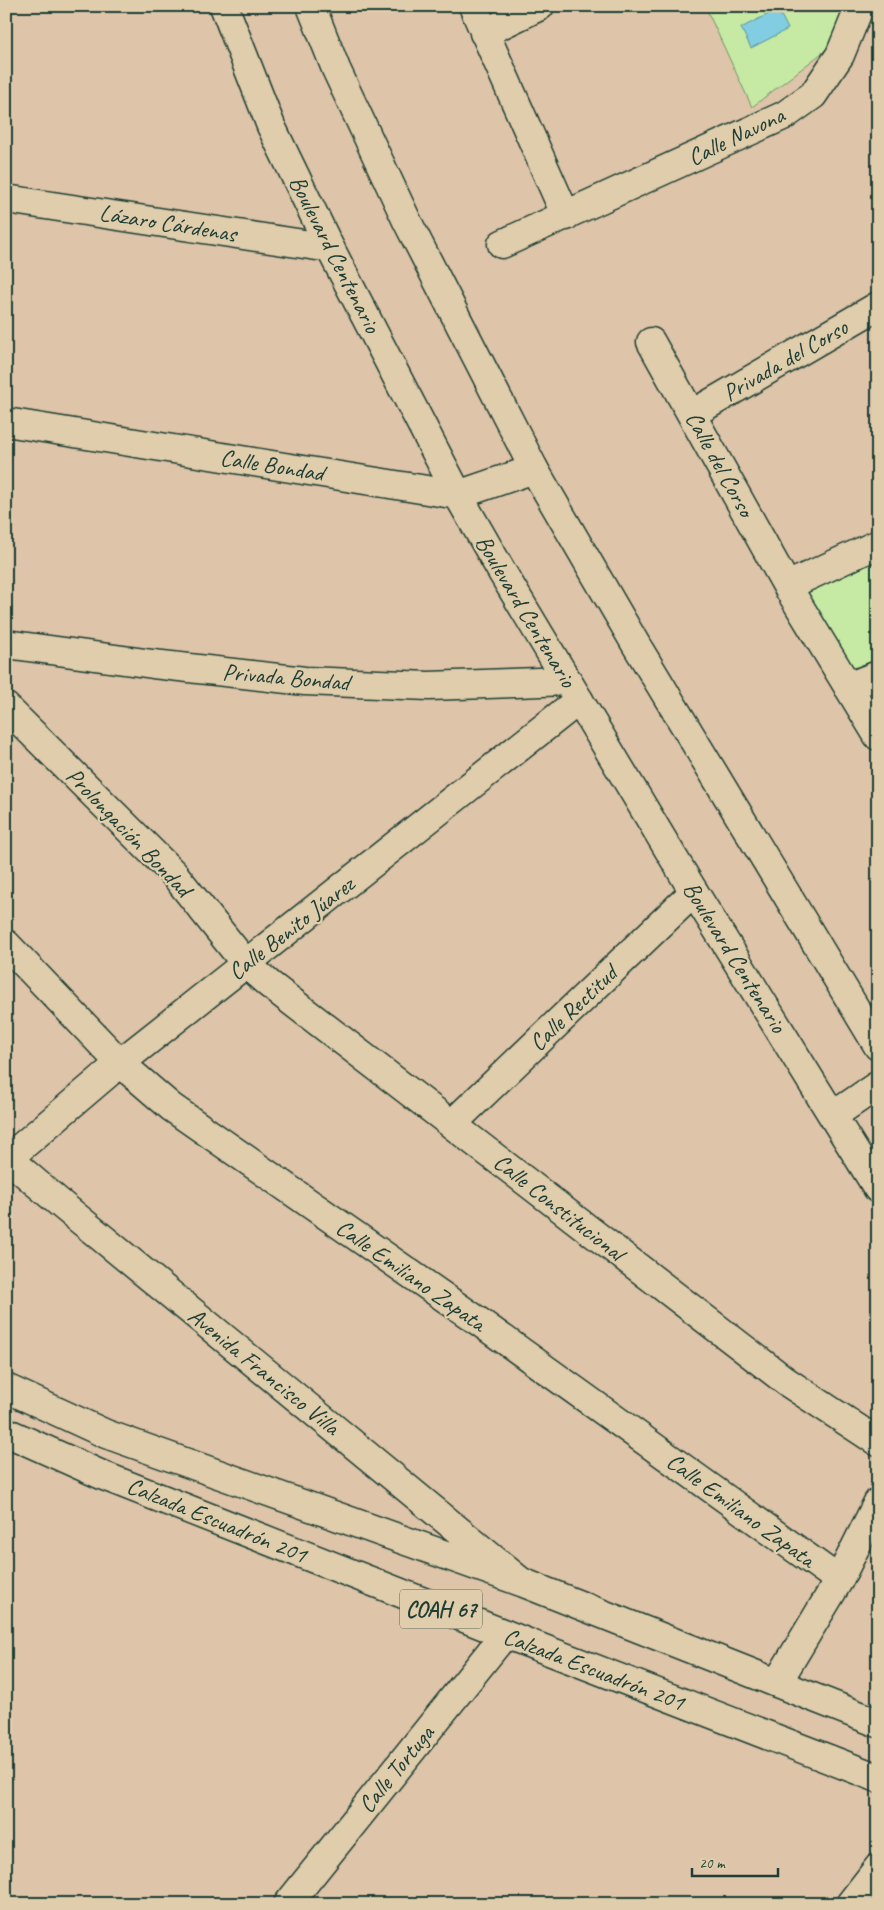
<svg xmlns="http://www.w3.org/2000/svg" width="884" height="1910" viewBox="0 0 884 1910" font-family="Caveat,sans-serif">
	<style>
		.green { fill: #c6e9a3; stroke: #72936c }
		.water { fill: #82cde2; stroke: #5a939c }
		.lines { fill: none; stroke-linecap: round; stroke-linejoin: round }
		.minor-casing { stroke: #1f3d34; stroke-width: 31 }
		.secondary-casing { stroke: #1f3d34; stroke-width: 31 }
		.primary-casing { stroke: #1f3d34; stroke-width: 31 }
		.minor { stroke: #dfcdab; stroke-width: 28 }
		.secondary { stroke: #dfcdab; stroke-width: 28 }
		.primary { stroke: #dfcdab; stroke-width: 28 }
		.labels { text-anchor: middle; stroke-width: 4.5; stroke-linejoin: round; paint-order: stroke }
		.shield { fill: #dfcdab; stroke: #596858; stroke-width: 1 }
		.shield-label { font-size: 22px; font-weight: bold; fill: #1f3d34 }
		.street-label { font-size: 24px; fill: #1f3d34; stroke: #dfcdab }
	</style>
	<rect width="100%" height="100%" fill="#dec4a8"/>
	<filter id="ink" filterUnits="userSpaceOnUse"><feTurbulence type="fractalNoise" baseFrequency=".02" numOctaves="2"/><feDisplacementMap in="SourceGraphic" scale="10" xChannelSelector="R" yChannelSelector="G"/><feConvolveMatrix kernelMatrix="1 2 1 2 8 2 1 2 1" color-interpolation-filters="sRGB"/></filter>
	<g filter="url(#ink)">
		<!-- green -->
		<path class="green" d="M705 6H848L831 46 752 107Z
			M878 552V659L849 670 799 588Z"/>
		<!-- water -->
		<path class="water" d="M778 9 788 29 751 48 741 28Z"/>
		<g class="lines">
			<defs>
				<path id="minor" d="M473 6 566 216
					M484 33 540 6
					M6 199 330 248
					M502 244 785 115 813 95 840 55 860 6
					M651 342 787 586 878 736
					M692 414 878 306
					M6 422 458 495 534 469
					M787 586 878 544
					M6 644 153 664 305 681 429 686 568 681
					M848 687 878 675
					M6 707 174 874 246 964 269 984 787 1382 878 1442
					M6 944 120 1063 171 1107 481 1323 839 1580
					M452 1124 694 892
					M6 1157 62 1205 520 1581
					M6 1160 120 1063 579 700
					M777 1683 839 1580 878 1502
					M288 1904 505 1634"/>
				<path id="secondary" d="M224 6 271 126 330 248 458 495 502 572 694 892 878 1189
					M311 6 336 69 407 221 534 469 635 643 878 1046
					M834 1115 878 1085
					M850 1904 878 1868"/>
				<path id="primary" d="M6 1388 106 1434 524 1583 878 1723
					M6 1432 104 1476 505 1634 878 1778"/>
			</defs>
			<!-- minor casing -->
			<use href="#minor" class="minor-casing"/>
			<!-- secondary casing -->
			<use href="#secondary" class="secondary-casing"/>
			<!-- primary casing -->
			<use href="#primary" class="primary-casing"/>
			<!-- minor -->
			<use href="#minor" class="minor"/>
			<!-- secondary -->
			<use href="#secondary" class="secondary"/>
			<!-- primary -->
			<use href="#primary" class="primary"/>
		</g>
	</g>
	<g class="labels">
		<!-- shield labels -->
		<rect class="shield" x="400" y="1589.5" width="82" height="39" rx="4"/>
		<g class="shield-label">
			<text x="441" y="1617">COAH 67</text>
		</g>
		<!-- street labels -->
		<g class="street-label">
			<text transform="translate(736 136) rotate(-26)" y="8">Calle Navona</text>
			<text transform="translate(168 223) rotate(9)" y="8">Lázaro Cárdenas</text>
			<text transform="translate(335 254) rotate(63)" y="8">Boulevard Centenario</text>
			<text transform="translate(785 360) rotate(-30)" y="8">Privada del Corso</text>
			<text transform="translate(720 464) rotate(61)" y="8">Calle del Corso</text>
			<text transform="translate(272 465) rotate(9)" y="8">Calle Bondad</text>
			<text transform="translate(526 611) rotate(59)" y="8">Boulevard Centenario</text>
			<text transform="translate(286 677) rotate(5)" y="8">Privada Bondad</text>
			<text transform="translate(129 832) rotate(46)" y="8">Prolongación Bondad</text>
			<text transform="translate(291 928) rotate(-38)" y="8">Calle Benito Júarez</text>
			<text transform="translate(735 957) rotate(58)" y="8">Boulevard Centenario</text>
			<text transform="translate(573 1008) rotate(-44)" y="8">Calle Rectitud</text>
			<text transform="translate(559 1207) rotate(38)" y="8">Calle Constitucional</text>
			<text transform="translate(411 1275) rotate(35)" y="8">Calle Emiliano Zapata</text>
			<text transform="translate(264 1371) rotate(39)" y="8">Avenida Francisco Villa</text>
			<text transform="translate(741 1510) rotate(36)" y="8">Calle Emiliano Zapata</text>
			<text transform="translate(217 1520) rotate(22)" y="8">Calzada Escuadrón 201</text>
			<text transform="translate(594 1669) rotate(21)" y="8">Calzada Escuadrón 201</text>
			<text transform="translate(396 1769) rotate(-51)" y="8">Calle Tortuga</text>
		</g>
	</g>
	<!-- margin -->
	<rect width="884" height="1910" fill="none" stroke="#dfcdab" stroke-width="25"/>
	<rect x="12" y="12" width="859" height="1885" fill="none" stroke="#1f3d34" stroke-width="2" filter="url(#ink)"/>
	<!-- scale -->
	<path d="M692 1868v8h86v-8" fill="none" stroke="#1f3d34" stroke-width="2.5"/>
	<text x="699" y="1868" font-size="15" fill="#1f3d34" stroke="#dfcdab" stroke-width="4" paint-order="stroke">20 m</text>
</svg>
